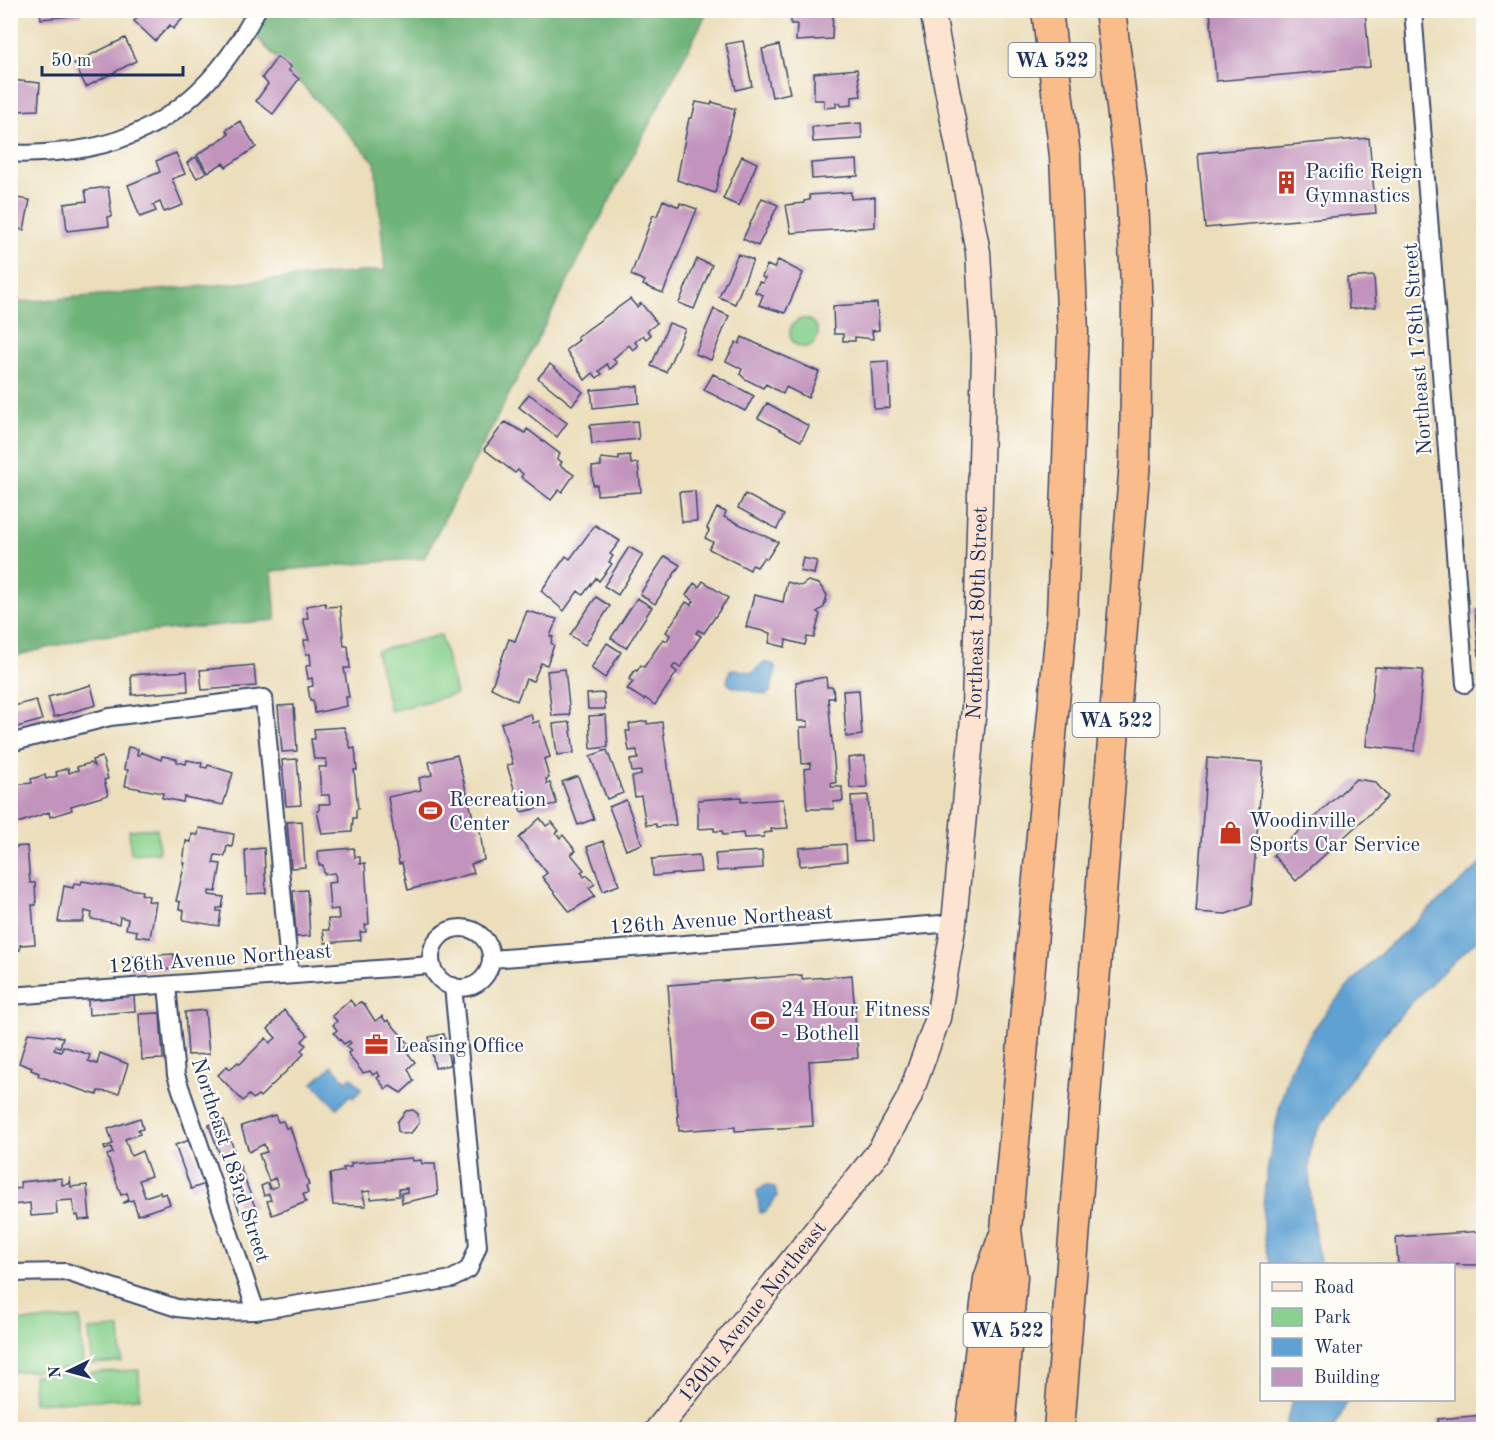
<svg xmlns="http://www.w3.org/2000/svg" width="1494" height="1440" viewBox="0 0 1494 1440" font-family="'Old Standard TT',serif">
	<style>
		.green { fill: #89d18d; stroke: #528076; stroke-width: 1.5 }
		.forest { fill: #6eb378; stroke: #44716b; stroke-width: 1.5 }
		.water { fill: #5fa1d2; stroke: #3d6898; stroke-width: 1.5 }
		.building { fill: #c294bd }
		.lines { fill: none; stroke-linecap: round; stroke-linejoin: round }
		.minor-casing { stroke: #3a496c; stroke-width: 20 }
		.secondary-casing { stroke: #3a496c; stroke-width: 27 }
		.motorway-casing { stroke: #3a496c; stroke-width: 33 }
		.minor { stroke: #fff; stroke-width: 16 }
		.secondary { stroke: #fde4d0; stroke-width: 24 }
		.motorway { stroke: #f9bc8a; stroke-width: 30 }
		.labels { text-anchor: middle; stroke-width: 4.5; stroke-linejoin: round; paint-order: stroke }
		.shield { fill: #fdfcf7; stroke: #5f6c8c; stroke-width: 1.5 }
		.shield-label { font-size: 20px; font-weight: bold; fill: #1b2f5e }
		.poi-label { font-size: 21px; fill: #1b2f5e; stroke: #fdfcf7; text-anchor: start }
		.street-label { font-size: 21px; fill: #1b2f5e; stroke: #fdfcf7 }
	</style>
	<rect width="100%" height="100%" fill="#fdfcf7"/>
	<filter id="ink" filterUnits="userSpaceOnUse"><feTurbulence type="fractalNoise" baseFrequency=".0167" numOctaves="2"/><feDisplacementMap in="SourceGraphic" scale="12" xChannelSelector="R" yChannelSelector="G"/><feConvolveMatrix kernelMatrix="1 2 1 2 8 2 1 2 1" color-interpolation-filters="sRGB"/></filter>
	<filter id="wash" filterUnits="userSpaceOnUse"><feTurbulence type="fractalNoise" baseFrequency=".008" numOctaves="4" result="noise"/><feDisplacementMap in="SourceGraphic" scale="24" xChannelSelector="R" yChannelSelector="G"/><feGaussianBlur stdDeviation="1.35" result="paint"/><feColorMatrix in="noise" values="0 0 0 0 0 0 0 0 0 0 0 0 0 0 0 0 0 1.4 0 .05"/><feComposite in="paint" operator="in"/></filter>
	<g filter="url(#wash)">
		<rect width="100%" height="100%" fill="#ecdebb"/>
		<!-- green -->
		<path class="green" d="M790 333a14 14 0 1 1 28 0a14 14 0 1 1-28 0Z
			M441 635 456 694 390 711 376 651Z
			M157 828 159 852 131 854 129 830Z
			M80 1318 83 1368 11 1372V1322Z
			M120 1328 122 1362 92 1364 89 1330Z
			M139 1370 140 1398 34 1403 33 1375Z"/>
		<!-- forest -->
		<path class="forest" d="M257 11H708L424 558 272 571 276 620 90 637 11 657V303L385 270 375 162 248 28Z"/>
		<!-- water -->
		<path class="water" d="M764 662 774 665 776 669 770 692 766 695 731 686 727 682 730 670 735 669 753 673Z
			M1483 862V935C1426 985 1372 1039 1333 1106 1327 1117 1316 1130 1312 1142 1305 1164 1314 1240 1321 1264H1270C1258 1232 1263 1195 1269 1161 1274 1135 1283 1082 1295 1059 1338 980 1418 922 1483 862Z
			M332 1066 346 1081 351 1077 362 1089 353 1098 350 1095 337 1108 313 1083Z
			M766 1185 775 1188 777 1196 766 1211 760 1213 757 1191Z
			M1292 1400H1348L1334 1429H1285Z"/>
		<g id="blocks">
			<!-- building -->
			<path class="building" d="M40 10H81L82 15 41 19Z
				M144 10H184L187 14 173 29 170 25 155 41 134 21Z
				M762 10H780V17L762 16Z
				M791 10H833L832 39 796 41 797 24H791Z
				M1210 10H1365L1370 67 1216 81Z
				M125 38 136 61 86 87 74 63Z
				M743 41 752 86 736 90 726 44Z
				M779 45 790 93 772 97 762 49Z
				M277 57 291 67 288 70 299 79 273 114 256 101 268 84 262 78Z
				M857 69 861 96 852 97V105L841 106 840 103H836V107L824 108V100H814V73Z
				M10 80 40 83 38 110 15 111V107H10Z
				M696 102 711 105 712 102 735 109 715 193 677 180 689 118H692Z
				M240 121 256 147 226 167 223 163 208 172 197 155 229 134 226 130Z
				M861 123 862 139 813 142 812 127Z
				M1369 138 1376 213 1205 228 1198 153Z
				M176 153 185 174 172 179 183 205 164 212 160 202 153 205 156 211 140 217 128 185 160 172 156 161Z
				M742 156 757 163 739 206 723 199Z
				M196 157 206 172 197 178 187 163Z
				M857 160 858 176 812 179 811 163Z
				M108 187 112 216 108 217 109 226 67 231 64 204 87 201 85 190Z
				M851 192V199L875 197V227L791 233 786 205 804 203V201L810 200 809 195Z
				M10 197 30 200 24 230 10 228Z
				M762 198 778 205 758 246 743 239Z
				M663 200 679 207 680 203 697 209 663 293 643 285 645 281 631 275 653 215 657 216Z
				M738 254 753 260 735 304 719 297Z
				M697 259 712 265 694 309 679 303Z
				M778 260 803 273 785 313 759 305 763 295 755 292 759 282 763 283 765 278 762 277 767 265 774 268Z
				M1374 276 1376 307 1349 309 1347 278Z
				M630 299 637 307 641 303 657 323 647 331 651 335 646 339 643 335 635 342 638 346 633 350 629 345 613 359 617 363 610 369 607 364 599 371 602 374 597 378 593 373 585 380 566 350 579 340 577 337Z
				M877 303 879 330 872 331 873 339 855 337V341H843V334H834L833 306Z
				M714 309 729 316 711 360 695 354Z
				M669 323 685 329 666 372 651 366Z
				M742 337 819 372 808 398 786 387 783 394 766 384 763 388 745 379 740 374 742 369 726 361 736 342 739 344Z
				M888 361 890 408 874 409 871 362Z
				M550 364 583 392 572 405 538 378Z
				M713 374 754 396 745 411 704 390Z
				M638 386 639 403 593 408 591 390Z
				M529 394 567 423 557 437 519 407Z
				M767 403 809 426 801 441 758 418Z
				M637 421 639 439 592 444 590 425Z
				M505 422 525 433 527 429 560 454 557 459 562 462 560 465 574 475 562 492 559 490 551 500 521 477 523 474 518 470 515 473 484 449Z
				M630 455 631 464 638 463 641 492 597 495V485H593L592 467 601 466V458L619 460V456Z
				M695 491 697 521 682 522 679 492Z
				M745 494 784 515 777 529 738 508Z
				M717 508 726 512 724 517 778 542 767 559 764 557 757 567 752 565 750 570 709 549 713 542 705 538 709 531 707 528Z
				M595 525 620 541 610 554 613 556 609 562 612 564 599 581 596 578 583 595 578 591 564 611 541 591 566 556 570 559Z
				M629 547 643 555 618 595 604 586Z
				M665 556 680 565 655 604 640 594Z
				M803 558 817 561 814 574 800 571Z
				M703 581 728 598 704 633 698 630 696 633 701 636 680 668 675 664 672 668 677 672 655 705 645 698 644 700 627 689 633 682 629 679 635 670 637 671 641 665 644 667 663 639 667 641 670 635 666 632 686 602 691 605 694 601 686 595 694 583 699 587Z
				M808 581 819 584 827 595 824 607 817 612 820 614 814 638 807 637 805 645 786 640 785 647 769 643 771 633 746 627 754 595 783 602 787 582 801 586Z
				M596 597 610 606 585 645 570 635Z
				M637 598 652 607 626 648 611 638Z
				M325 603 326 607 340 606 344 646H348L350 668H344L349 697H346L347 706 315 713 313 700H310L308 687 313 686 312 678 308 679 306 666 311 665 310 654H306L304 640H309L303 619 308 618 306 606Z
				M1484 608V655L1479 656 1475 609Z
				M527 611 557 619 550 636 553 637 551 643 554 645 547 665 541 663 533 681 526 679 517 701 491 688 509 639 515 641Z
				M607 643 621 652 605 678 591 668Z
				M254 665 256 686 202 690 200 670Z
				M1375 667 1423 670 1415 751 1366 746Z
				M565 669 570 715 552 716 547 671Z
				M187 671 188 691 132 695 131 675Z
				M826 677 827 687H833L834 698H828L836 783H831V787H842L843 801 833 802 834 809H807L804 769 811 768V763L802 764 800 727H808V721H798L796 682Z
				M91 685 96 705 54 717 48 697Z
				M859 690 862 735 846 737 843 691Z
				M604 693 605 709H588L587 694Z
				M36 700 42 720 10 729V707Z
				M294 705 297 751 282 752 278 706Z
				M531 714 533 723 539 721 550 757 544 759 549 778 546 779 547 784 550 783 557 804 521 812 507 765 513 764 501 723Z
				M606 715 608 747 591 749 589 716Z
				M647 721V724L662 722 676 825 656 827V824L646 825 641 796 635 797 632 777 641 775V771L632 772 630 760 638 759 637 750 629 751 626 731H630L629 724Z
				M570 722 574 753 557 755 553 724Z
				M344 727 351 749 355 748 357 770H354L358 809 356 810V818H353L352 832 322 834 317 811H319V804H330L329 795H321L319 767H326V759H314L311 739H315L314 729Z
				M128 747 138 749 137 755H140L141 752 161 760 162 756 177 759V762L186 764 187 760 202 763 201 767 207 768 208 765 233 773 223 805 184 797 183 802 162 798 163 793 125 786 128 770 124 769Z
				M607 750 623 793 607 799 590 756Z
				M457 755 475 825 479 824 484 860 471 864 474 873 408 890 402 863 399 864 388 797 421 790 419 778 432 775 429 762Z
				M865 756 867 787 850 788 848 758Z
				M102 757 108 779 104 780 108 795 71 806 72 810 50 817 49 812 21 822H12V785L32 783 31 779 45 775 46 779 57 776 56 772 68 768 69 773 78 770 77 767 90 763 94 766 92 760Z
				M1207 758 1263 762 1251 905 1226 914 1196 912Z
				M297 759 301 805 286 806 282 760Z
				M578 776 594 819 578 825 562 782Z
				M1356 779 1375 782 1388 797 1296 881 1273 855Z
				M868 795 871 841 854 842 851 796Z
				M741 797V802L783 799 788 828 771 829 772 832 764 833V837L744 838 743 833 723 835 722 831H714V828L698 829V800Z
				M626 800 642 844 626 850 609 807Z
				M540 818 546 826 552 822 559 831 556 833 560 838 563 835 576 851 571 854 584 870 581 872 584 877 587 875 595 884 589 888 595 896 570 912 542 877 547 873 519 838Z
				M302 821 305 867 291 868 287 822Z
				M199 828 234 834 232 847 227 846 225 856 215 855 213 863 221 864 216 892 209 891V895L224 897 222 908H217V911H221L219 926 183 920 184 910 179 909 180 902 176 901 185 863H183L186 841 191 842 192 834 198 835Z
				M603 841 619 885 603 891 587 847Z
				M846 844 847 861 800 866 799 848Z
				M27 846 30 883H35L36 905H32L35 944 20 945V950H10V847Z
				M264 848 266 893 247 894 245 850Z
				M354 848 355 857H360V864L365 863 369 924 365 925 366 932H360L361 940 325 943 323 930H329L328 919H339L338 909 330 910 328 883 336 882 335 873 324 874 323 865H319L318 851Z
				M762 851 763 868 717 871 715 854Z
				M699 855 701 872 653 876 652 859Z
				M82 881 142 891 141 894 149 896 148 901 156 902 150 938 136 936 137 931 126 929 128 919 120 917 119 924 91 919 92 913 85 911 83 922H58L64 886 73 888 74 883 81 884Z
				M307 890 310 936 296 937 293 891Z
				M174 954 175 969 129 972 128 957Z
				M802 975V979L852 975 858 1058 809 1061 813 1126 735 1131V1127L679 1131 668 985Z
				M134 996 135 1011 89 1015 88 1000Z
				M350 1000 355 1006 360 1002 365 1005 375 1021 382 1016 386 1022 388 1020 409 1044 401 1050 404 1053 406 1051 415 1062 408 1069 414 1081 401 1093 390 1086 386 1089 377 1078 380 1076 377 1072 373 1075 370 1071 363 1073 350 1057 348 1053 351 1051 346 1047 351 1043 349 1041 344 1044 334 1033 337 1030 333 1025 337 1021 332 1016Z
				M205 1010 209 1054 188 1055 185 1012Z
				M284 1010 308 1035 302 1041 306 1045 301 1050 304 1054 260 1097 258 1095 253 1099 249 1095 243 1101 218 1075 227 1066 230 1069 238 1062 240 1064 266 1038 270 1043 276 1038 268 1029Z
				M160 1013 163 1059 142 1060 139 1014Z
				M28 1033 63 1037 60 1047 56 1046 54 1050 61 1052 63 1046 90 1055 88 1061 97 1064 100 1053 128 1064 119 1093 98 1091 97 1095 38 1076 39 1073 31 1070 32 1068 19 1063Z
				M444 1034 450 1065 435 1068 429 1037Z
				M413 1110 418 1114 419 1123 411 1133 403 1134 398 1131 397 1122 406 1111Z
				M275 1115 278 1122 283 1121 286 1128 290 1127 309 1185 306 1186 308 1193 303 1194 306 1202 272 1215 267 1201 271 1200 269 1194 264 1196 261 1186 268 1183 270 1189 278 1186 275 1178 269 1181 259 1154 267 1152 264 1144 249 1152 241 1126Z
				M140 1118 143 1129 138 1130 140 1134 125 1139 131 1156 142 1151 151 1176 139 1180 145 1197 160 1192 161 1195 166 1193 170 1204 138 1215 133 1200 123 1203 129 1199 127 1193 121 1195 107 1155 113 1153 111 1147 105 1150 104 1147 113 1144 108 1129Z
				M224 1120 234 1150 220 1155 209 1125Z
				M190 1140 205 1184 191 1189 175 1145Z
				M412 1158 413 1161 421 1160 422 1164H435L438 1195 402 1203 401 1193 407 1192V1188L399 1189V1196L371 1199 370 1191 362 1192 366 1206 333 1205 330 1174 344 1171 343 1168 351 1167V1163Z
				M239 1164 255 1207 240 1213 225 1169Z
				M70 1177 71 1187 87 1185 90 1219 79 1220 78 1215 75 1216 73 1200 56 1201 57 1214 31 1216 30 1203 12 1205 13 1221H10L12 1182H14V1189L21 1188 20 1182 62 1178V1185L69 1184Z
				M1484 1231V1265L1398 1264 1396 1237Z
				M1484 1415V1430H1439L1438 1419Z"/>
		</g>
	</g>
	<g filter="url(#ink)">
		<use href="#blocks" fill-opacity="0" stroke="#3a496c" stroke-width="1.5"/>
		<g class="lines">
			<defs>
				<path id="minor" d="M1413 10 1465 684
					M10 153C25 155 41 153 56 152 151 146 215 92 257 10
					M10 743 110 717 264 698 290 975
					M431 958a30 30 0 1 1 60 0a30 30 0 1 1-60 0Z
					M491 959 954 923
					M167 986 176 1075 256 1311
					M10 996 432 965
					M10 1273 66 1272 177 1308 213 1312 256 1311 452 1279 469 1269 478 1246 453 986"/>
				<g id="secondary">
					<path id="s1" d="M657 1430 880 1150 909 1098 938 1018 954 923 974 707 984 355 978 252 932 10"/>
				</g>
				<path id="motorway" d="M971 1430 989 1279 1003 1239
					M999 1430 1012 1277 1006 1230 1062 615 1073 332 1065 156 1047 10
					M1059 1430 1135 461 1137 306 1131 180 1110 10"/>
			</defs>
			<!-- minor casing -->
			<use href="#minor" class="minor-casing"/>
			<!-- secondary casing -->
			<use href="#secondary" class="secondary-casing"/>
			<!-- motorway casing -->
			<use href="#motorway" class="motorway-casing"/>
			<!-- minor -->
			<use href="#minor" class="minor"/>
			<!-- secondary -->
			<use href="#secondary" class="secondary"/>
			<!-- motorway -->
			<use href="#motorway" class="motorway"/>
		</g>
	</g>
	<!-- icons -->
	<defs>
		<symbol id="building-bare" viewBox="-9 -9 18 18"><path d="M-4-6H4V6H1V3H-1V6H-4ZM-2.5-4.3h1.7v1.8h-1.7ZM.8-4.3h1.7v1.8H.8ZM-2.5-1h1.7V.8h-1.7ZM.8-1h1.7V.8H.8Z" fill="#c8321e" stroke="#fdfcf7" stroke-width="2.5" paint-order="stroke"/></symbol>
		<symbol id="stadium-bare" viewBox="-9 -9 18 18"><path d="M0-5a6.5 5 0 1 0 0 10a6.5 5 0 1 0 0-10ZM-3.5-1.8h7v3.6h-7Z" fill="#c8321e" stroke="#fdfcf7" stroke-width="2.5" paint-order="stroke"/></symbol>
		<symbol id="shop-bare" viewBox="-9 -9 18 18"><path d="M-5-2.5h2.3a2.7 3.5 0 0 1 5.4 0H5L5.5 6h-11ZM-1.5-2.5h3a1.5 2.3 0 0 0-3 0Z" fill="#c8321e" stroke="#fdfcf7" stroke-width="2.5" paint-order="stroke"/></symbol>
		<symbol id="office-bare" viewBox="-9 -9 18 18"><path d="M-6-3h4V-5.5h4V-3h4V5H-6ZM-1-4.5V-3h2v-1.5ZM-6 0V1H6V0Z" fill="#c8321e" stroke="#fdfcf7" stroke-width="2.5" paint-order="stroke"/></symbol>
	</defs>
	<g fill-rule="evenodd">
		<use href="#building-bare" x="1270" y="166" width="33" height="33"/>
		<use href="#stadium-bare" x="414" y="794" width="33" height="33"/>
		<use href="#shop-bare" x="1214" y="816" width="33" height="33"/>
		<use href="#stadium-bare" x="746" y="1004" width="33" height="33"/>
		<use href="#office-bare" x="360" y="1028" width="33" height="33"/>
	</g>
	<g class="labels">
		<!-- shield labels -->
		<g class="shield">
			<rect x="1008.5" y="43" width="87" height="34" rx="4.5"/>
			<rect x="1072.5" y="703" width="87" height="34" rx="4.5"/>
			<rect x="963.5" y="1313" width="87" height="34" rx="4.5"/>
		</g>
		<g class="shield-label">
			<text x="1052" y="67">WA 522</text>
			<text x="1116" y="727">WA 522</text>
			<text x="1007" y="1337">WA 522</text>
		</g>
		<!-- poi labels -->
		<g class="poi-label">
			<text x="1305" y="178">Pacific Reign<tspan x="1305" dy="24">Gymnastics</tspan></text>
			<text x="449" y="806">Recreation<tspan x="449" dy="24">Center</tspan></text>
			<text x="1249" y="827">Woodinville<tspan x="1249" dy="24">Sports Car Service</tspan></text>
			<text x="781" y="1016">24 Hour Fitness<tspan x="781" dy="24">- Bothell</tspan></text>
			<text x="395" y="1052">Leasing Office</text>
		</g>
		<!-- street labels -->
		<g class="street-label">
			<text transform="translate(1417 349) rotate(-94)" y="7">Northeast 178th Street</text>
			<text dy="7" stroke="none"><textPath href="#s1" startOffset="910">Northeast 180th Street</textPath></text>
			<text transform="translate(721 919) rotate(-4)" y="7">126th Avenue Northeast</text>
			<text transform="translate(220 958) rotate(-4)" y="7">126th Avenue Northeast</text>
			<text transform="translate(231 1160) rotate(72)" y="7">Northeast 183rd Street</text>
			<text dy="7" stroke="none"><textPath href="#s1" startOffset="152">120th Avenue Northeast</textPath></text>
		</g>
	</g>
	<!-- margin -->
	<rect width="1494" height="1440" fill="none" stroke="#fdfcf7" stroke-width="36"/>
	<!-- legend -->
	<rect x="1260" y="1263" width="195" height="138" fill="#fdfcf7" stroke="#a3aaba" stroke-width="1.5"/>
	<rect x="1272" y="1282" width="30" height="9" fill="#fde4d0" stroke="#a3aaba" stroke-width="1.5"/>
	<text x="1314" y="1293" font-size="18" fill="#1b2f5e">Road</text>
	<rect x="1272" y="1308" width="30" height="18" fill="#89d18d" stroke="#a3aaba" stroke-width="1.5"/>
	<text x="1314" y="1323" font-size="18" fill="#1b2f5e">Park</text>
	<rect x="1272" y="1338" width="30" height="18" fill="#5fa1d2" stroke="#a3aaba" stroke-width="1.5"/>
	<text x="1314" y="1353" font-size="18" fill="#1b2f5e">Water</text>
	<rect x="1272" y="1368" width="30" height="18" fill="#c294bd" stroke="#a3aaba" stroke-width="1.5"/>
	<text x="1314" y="1383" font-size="18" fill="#1b2f5e">Building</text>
	<!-- north arrow -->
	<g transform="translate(69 1371) rotate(265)" stroke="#fdfcf7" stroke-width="4.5" paint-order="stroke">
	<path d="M0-4.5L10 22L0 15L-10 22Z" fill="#1b2f5e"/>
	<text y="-9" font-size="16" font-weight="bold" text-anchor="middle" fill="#1b2f5e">N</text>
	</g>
	<!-- scale -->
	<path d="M42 66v9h141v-9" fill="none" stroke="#1b2f5e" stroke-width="3"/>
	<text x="51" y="66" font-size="18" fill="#1b2f5e" stroke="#fdfcf7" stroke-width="4.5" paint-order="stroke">50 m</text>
</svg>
